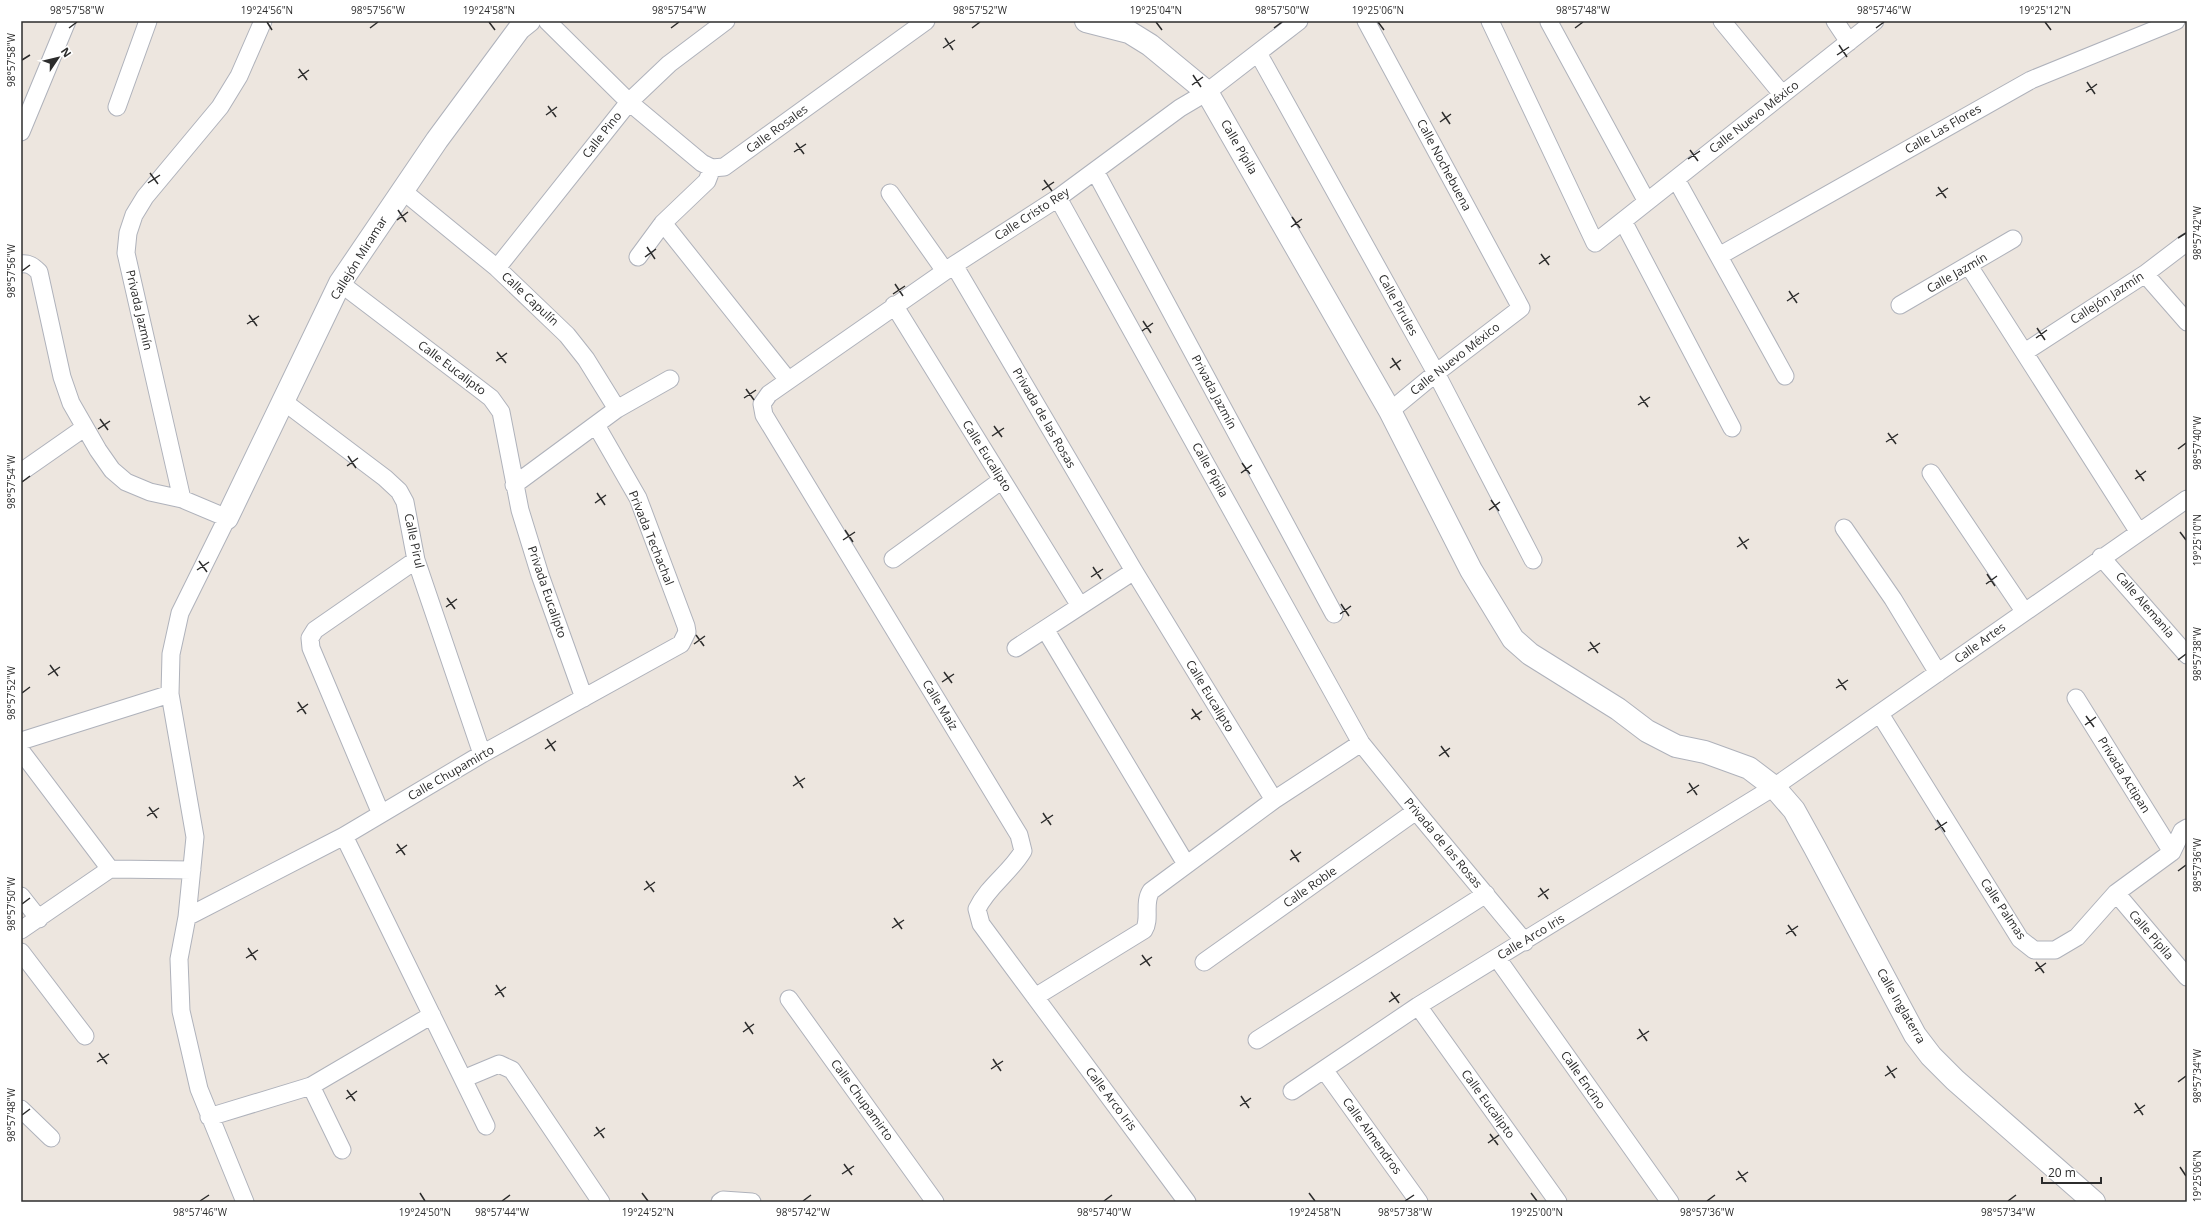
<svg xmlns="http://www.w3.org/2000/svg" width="2208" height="1223" viewBox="0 0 2208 1223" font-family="'Open Sans',sans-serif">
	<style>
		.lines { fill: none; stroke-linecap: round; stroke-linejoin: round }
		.street-casing { stroke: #afb2bb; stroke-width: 19 }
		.secondary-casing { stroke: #afb2bb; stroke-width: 24 }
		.street { stroke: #fff; stroke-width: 17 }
		.secondary { stroke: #fff; stroke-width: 22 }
		.ticks { fill: none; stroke: #2c2c2c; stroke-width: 1.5 }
		.labels { text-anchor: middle; stroke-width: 3; stroke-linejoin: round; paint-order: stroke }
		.street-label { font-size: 12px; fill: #2c2c2c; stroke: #fff }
		.neatline { fill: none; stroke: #2c2c2c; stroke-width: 1.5 }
		.ticks-label { font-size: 10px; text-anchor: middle; fill: #2c2c2c }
	</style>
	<rect width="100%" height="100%" fill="#ede6df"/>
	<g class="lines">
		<defs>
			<path id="street" d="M547 21 629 102 702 163 712 168 724 167 926 21
				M1366 21 1521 308 1436 373 1390 411
				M1490 21 1595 243 1875 21
				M1551 21 1549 22 1647 202
				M1722 21 1782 94
				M1835 21 1849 42
				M1258 53 1436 373 1533 560
				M117 107 148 21
				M21 132 67 21
				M1095 171 1334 614
				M1676 179 1785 376
				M403 191 497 268 567 335 586 359 617 409 514 485
				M890 193 945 271
				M1058 198 1361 743 1416 811 1525 942
				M1623 221 1732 428
				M663 223 788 380
				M1719 256 2031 80 2176 21
				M638 257 663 223 707 181 712 168
				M21 264C29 263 33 266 39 272L62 377 71 403 98 450 112 470 126 482 150 492 182 499 227 518 180 613 171 654 170 694 195 837 187 917 179 959 181 1011 199 1089 245 1202
				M954 265 1134 571 1274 800
				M1969 266 2138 531
				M497 268 629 102 669 64 726 21
				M2145 274 2187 322
				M340 283 478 388 491 398 501 412 520 510 540 575 584 698
				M894 305 1080 606
				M1900 305 2013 239
				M2025 352 2145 274 2187 242
				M283 401 385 478 399 491 405 502 416 560 482 754
				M617 409 670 379
				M21 472 84 428
				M1931 473 2024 611
				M182 499 126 253 128 233 134 215 145 197 220 107 239 76 263 21
				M1844 528 1893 599 1938 673
				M2101 557 2187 655
				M893 559 1002 480
				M1045 629 1186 864
				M1016 648 1134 571
				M2076 698 2172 852
				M1880 714 2020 939 2034 950H2055L2077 937 2116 893 2172 852 2182 831 2187 828
				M21 741 170 694
				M21 751 110 869
				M381 814 311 648 310 638 315 630 416 560
				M344 836 486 1126
				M2116 893 2187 977
				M21 896 39 919
				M187 917 344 836 482 754 681 644 687 632 686 626 638 498 596 425
				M21 930 110 869 192 870
				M21 952 85 1036
				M1497 958 1670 1202
				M1204 962 1416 811
				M1035 997 1144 930C1151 919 1143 903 1151 891L1274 800 1361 743
				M789 999 935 1202
				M1418 1006 1558 1202
				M1257 1040 1486 894
				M1325 1071 1419 1202
				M463 1079 499 1064 512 1070 601 1202
				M311 1086 342 1150
				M1292 1091 1418 1006 1774 787 2187 499
				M21 1109 51 1138
				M209 1117 311 1086 432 1015
				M720 1202 723 1200 752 1202
				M1187 1202 981 924 977 909C988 886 1010 873 1023 851L1019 835 764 415 762 404 769 394 954 265 1058 198 1180 108 1207 92 1299 21"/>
			<path id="secondary" d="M1086 21 1129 32 1150 45 1207 92 1390 411 1471 570 1513 639 1530 654 1618 709 1647 731 1676 746 1705 752 1749 768 1774 787 1794 810 1815 848 1915 1035 1931 1056 1955 1080 2094 1202
				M227 518 340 283 437 140 519 29 529 21"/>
		</defs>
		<!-- street casing -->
		<use href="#street" class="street-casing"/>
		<!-- secondary casing -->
		<use href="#secondary" class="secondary-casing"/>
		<!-- street -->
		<use href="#street" class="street"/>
		<!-- secondary -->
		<use href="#secondary" class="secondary"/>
	</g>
	<!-- ticks -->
	<path class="ticks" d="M267 22 272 30M489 22 495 30M1156 22 1162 30M1378 22 1384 30M2045 22 2051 30M69 28 77 22M370 28 378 22M671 28 679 22M972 28 980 22M1274 28 1282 22M1575 28 1583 22M1876 28 1884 22M945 38 953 50M1839 45 1847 57M943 48 955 40M1837 55 1849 47M22 60 30 55M299 69 307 80M1193 75 1201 87M298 78 309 70M2087 82 2095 94M1192 85 1203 77M2086 92 2097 84M548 106 556 117M1442 112 1450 124M546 115 557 107M1440 122 1451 114M796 143 804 154M1690 150 1698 161M794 152 806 144M1688 159 1700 151M150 173 158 184M1044 180 1052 191M148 183 160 175M1938 187 1946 198M1042 190 1054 182M1936 196 1948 188M398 210 406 222M1292 217 1300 228M397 220 408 212M1291 227 1302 219M2178 238 2186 233M647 247 655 259M1541 254 1549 265M645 257 656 249M1539 264 1550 256M22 271 30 265M895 284 903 296M1789 291 1797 303M893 294 905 286M1787 301 1799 293M249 315 257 326M1143 321 1151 333M247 324 259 316M2037 328 2045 340M1142 331 1153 323M2036 338 2047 330M497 352 506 363M1392 358 1400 370M496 361 507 353M1390 368 1401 360M746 389 754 400M1640 396 1648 407M744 398 756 390M1638 405 1650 397M100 419 108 430M994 426 1002 437M98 429 110 421M1888 433 1896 444M992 436 1004 428M1886 442 1898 434M2178 449 2186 443M348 456 356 468M1242 463 1250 474M347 466 358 458M2136 470 2144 481M1241 473 1252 465M2135 479 2146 471M22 482 30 476M597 493 605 505M1491 500 1499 511M595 503 606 495M1489 510 1500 502M845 530 853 542M2180 532 2186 540M1739 537 1747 549M843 540 855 532M1737 547 1749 539M199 561 207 572M1093 567 1101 579M197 570 209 562M1987 574 1995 586M1091 577 1103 569M1986 584 1997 576M447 598 455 609M1341 604 1349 616M446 607 457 599M1340 614 1351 606M696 635 704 646M1590 642 1598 653M694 644 705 636M1588 651 1600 643M2178 660 2186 654M50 665 58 676M944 672 952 683M48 675 60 667M1838 679 1846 690M942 682 954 674M1836 688 1848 680M22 693 30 687M298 702 306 714M1192 709 1200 720M297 712 308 704M2086 716 2094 727M1191 719 1202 711M2085 725 2096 717M547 739 555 751M1441 746 1449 757M545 749 556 741M1439 756 1450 748M795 776 803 788M1689 783 1697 795M793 786 805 778M1687 793 1699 785M149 807 157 818M1043 813 1051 825M147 816 159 808M1937 820 1945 832M1041 823 1053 815M1935 830 1947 822M397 844 405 855M1291 850 1299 862M396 853 407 845M1290 860 1301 852M2178 871 2186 865M646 881 654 892M1540 888 1548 899M644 890 655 882M1538 897 1549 889M22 904 30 898M894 918 902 929M1788 925 1796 936M892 928 904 920M1786 934 1798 926M248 948 256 960M1142 955 1150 966M246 958 258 950M2036 962 2044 973M1140 965 1152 957M2035 971 2046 963M496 985 504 997M1391 992 1399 1003M495 995 506 987M1389 1002 1400 994M745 1022 753 1034M1639 1029 1647 1041M743 1032 754 1024M1637 1039 1649 1031M99 1053 107 1064M993 1059 1001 1071M97 1062 109 1054M1887 1066 1895 1078M991 1069 1003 1061M1885 1076 1897 1068M2178 1082 2186 1076M347 1090 355 1101M1241 1096 1249 1108M346 1099 357 1091M2135 1103 2143 1115M1240 1106 1251 1098M2134 1113 2145 1105M22 1115 30 1109M596 1127 604 1138M1490 1134 1498 1145M594 1136 605 1128M1488 1143 1499 1135M844 1164 852 1175M2180 1167 2186 1176M1738 1171 1746 1182M842 1174 854 1166M1736 1180 1748 1172M420 1193 425 1201M642 1193 648 1201M1309 1193 1315 1201M1531 1193 1537 1201M200 1201 209 1195M502 1201 510 1195M803 1201 811 1195M1104 1201 1112 1195M1405 1201 1414 1195M1707 1201 1715 1195M2008 1201 2016 1195"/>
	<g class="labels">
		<!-- street labels -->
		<g class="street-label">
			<text transform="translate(1754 117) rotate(-38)" y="4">Calle Nuevo México</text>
			<text transform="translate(777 129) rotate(-36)" y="4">Calle Rosales</text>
			<text transform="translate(1943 129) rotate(-30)" y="4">Calle Las Flores</text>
			<text transform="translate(602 135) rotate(-52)" y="4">Calle Pino</text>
			<text transform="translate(1239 147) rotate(60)" y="4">Calle Pípila</text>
			<text transform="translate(1444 165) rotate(62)" y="4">Calle Nochebuena</text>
			<text transform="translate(1032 214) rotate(-33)" y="4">Calle Cristo Rey</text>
			<text transform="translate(359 258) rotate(-58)" y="4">Callejón Miramar</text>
			<text transform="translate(1957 273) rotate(-30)" y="4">Calle Jazmín</text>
			<text transform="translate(2107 298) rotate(-33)" y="4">Callejón Jazmín</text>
			<text transform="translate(530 299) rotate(43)" y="4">Calle Capulín</text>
			<text transform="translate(1398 305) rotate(61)" y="4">Calle Pirules</text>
			<text transform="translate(139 310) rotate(77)" y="4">Privada Jazmín</text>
			<text transform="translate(1455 359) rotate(-38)" y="4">Calle Nuevo México</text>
			<text transform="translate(452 368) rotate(37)" y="4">Calle Eucalipto</text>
			<text transform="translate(1214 392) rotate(62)" y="4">Privada Jazmín</text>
			<text transform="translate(1044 418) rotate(60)" y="4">Privada de las Rosas</text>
			<text transform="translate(987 456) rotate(58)" y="4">Calle Eucalipto</text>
			<text transform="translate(1210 470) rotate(61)" y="4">Calle Pípila</text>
			<text transform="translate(651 538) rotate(68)" y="4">Privada Techachal</text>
			<text transform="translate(414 541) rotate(78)" y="4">Calle Pirul</text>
			<text transform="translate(547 592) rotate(71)" y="4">Privada Eucalipto</text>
			<text transform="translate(2145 605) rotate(49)" y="4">Calle Alemania</text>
			<text transform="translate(1980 643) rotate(-36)" y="4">Calle Artes</text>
			<text transform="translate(1210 696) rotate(59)" y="4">Calle Eucalipto</text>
			<text transform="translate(940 705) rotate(59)" y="4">Calle Maíz</text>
			<text transform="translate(451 773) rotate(-30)" y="4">Calle Chupamirto</text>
			<text transform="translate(2124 775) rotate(58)" y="4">Privada Actipan</text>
			<text transform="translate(1443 843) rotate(50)" y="4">Privada de las Rosas</text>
			<text transform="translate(1310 887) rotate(-35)" y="4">Calle Roble</text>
			<text transform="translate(2003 909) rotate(56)" y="4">Calle Palmas</text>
			<text transform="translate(2151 935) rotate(49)" y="4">Calle Pípila</text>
			<text transform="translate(1531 937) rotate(-31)" y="4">Calle Arco Iris</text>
			<text transform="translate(1901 1006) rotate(60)" y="4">Calle Inglaterra</text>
			<text transform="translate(1583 1080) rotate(55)" y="4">Calle Encino</text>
			<text transform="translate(1111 1099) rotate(53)" y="4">Calle Arco Iris</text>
			<text transform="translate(862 1100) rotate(54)" y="4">Calle Chupamirto</text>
			<text transform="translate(1488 1104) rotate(54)" y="4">Calle Eucalipto</text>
			<text transform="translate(1372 1136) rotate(54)" y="4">Calle Almendros</text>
		</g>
	</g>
	<!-- border -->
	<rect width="2208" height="1223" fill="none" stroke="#ffffff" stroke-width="44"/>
	<!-- north arrow -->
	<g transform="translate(58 58) rotate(55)" stroke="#ffffff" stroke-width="3" paint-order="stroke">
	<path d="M0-3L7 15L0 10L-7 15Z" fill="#2c2c2c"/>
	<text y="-6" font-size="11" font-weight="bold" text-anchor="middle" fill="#2c2c2c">N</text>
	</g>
	<!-- scale -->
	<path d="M2042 1177v6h59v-6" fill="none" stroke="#2c2c2c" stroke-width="2"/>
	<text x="2048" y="1177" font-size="12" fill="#2c2c2c" stroke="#ffffff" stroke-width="3" paint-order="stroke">20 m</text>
	<rect x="22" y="22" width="2164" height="1179" class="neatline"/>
	<g class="ticks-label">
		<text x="77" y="14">98°57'58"W</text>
		<text x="267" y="14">19°24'56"N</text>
		<text x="378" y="14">98°57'56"W</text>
		<text x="489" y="14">19°24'58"N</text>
		<text x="679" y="14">98°57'54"W</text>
		<text x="980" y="14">98°57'52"W</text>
		<text x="1156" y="14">19°25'04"N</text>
		<text x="1282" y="14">98°57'50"W</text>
		<text x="1378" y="14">19°25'06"N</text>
		<text x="1583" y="14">98°57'48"W</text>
		<text x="1884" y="14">98°57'46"W</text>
		<text x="2045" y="14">19°25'12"N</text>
		<text transform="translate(11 60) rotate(-90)" y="4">98°57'58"W</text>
		<text transform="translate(2197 233) rotate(-90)" y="4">98°57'42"W</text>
		<text transform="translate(11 271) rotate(-90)" y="4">98°57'56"W</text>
		<text transform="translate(2197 443) rotate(-90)" y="4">98°57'40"W</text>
		<text transform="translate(11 482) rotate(-90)" y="4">98°57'54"W</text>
		<text transform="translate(2197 540) rotate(-90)" y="4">19°25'10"N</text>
		<text transform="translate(2197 654) rotate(-90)" y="4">98°57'38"W</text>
		<text transform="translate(11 693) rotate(-90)" y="4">98°57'52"W</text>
		<text transform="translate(2197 865) rotate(-90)" y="4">98°57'36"W</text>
		<text transform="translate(11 904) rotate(-90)" y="4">98°57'50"W</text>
		<text transform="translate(2197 1076) rotate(-90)" y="4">98°57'34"W</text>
		<text transform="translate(11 1115) rotate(-90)" y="4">98°57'48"W</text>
		<text transform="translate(2197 1176) rotate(-90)" y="4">19°25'06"N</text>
		<text x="200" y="1216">98°57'46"W</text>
		<text x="425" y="1216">19°24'50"N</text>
		<text x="502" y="1216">98°57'44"W</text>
		<text x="648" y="1216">19°24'52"N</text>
		<text x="803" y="1216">98°57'42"W</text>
		<text x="1104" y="1216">98°57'40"W</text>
		<text x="1315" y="1216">19°24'58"N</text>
		<text x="1405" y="1216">98°57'38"W</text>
		<text x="1537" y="1216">19°25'00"N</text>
		<text x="1707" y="1216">98°57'36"W</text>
		<text x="2008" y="1216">98°57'34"W</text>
	</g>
</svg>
